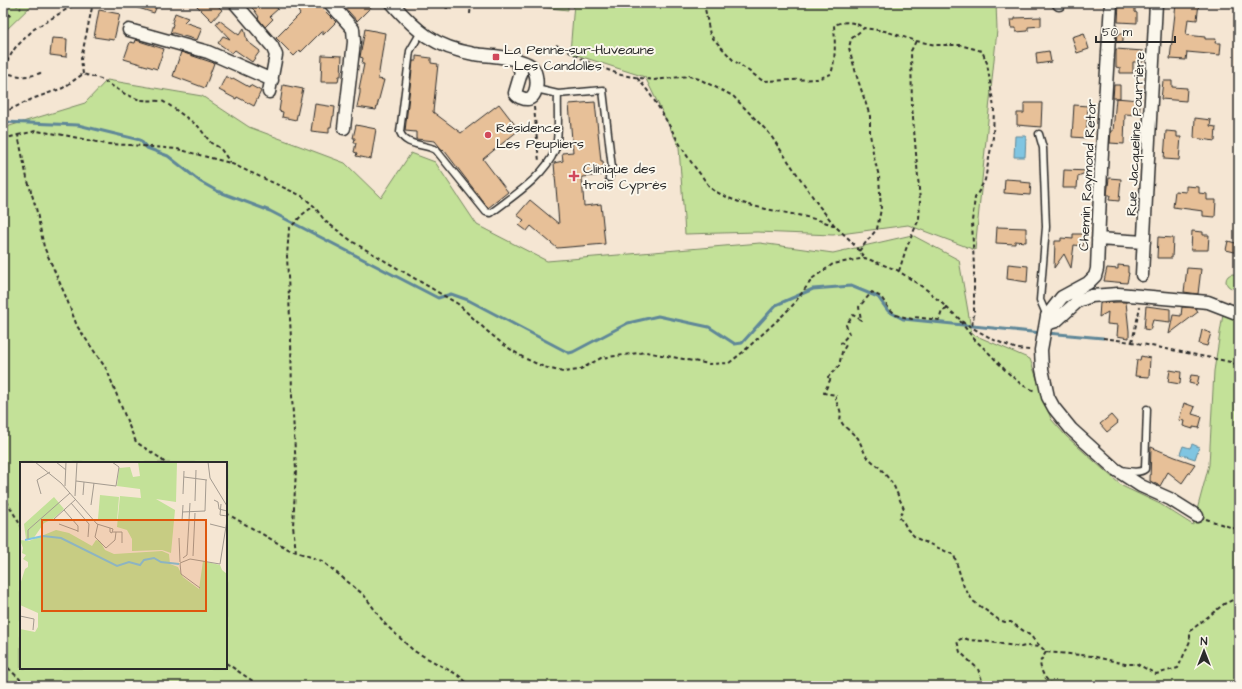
<svg xmlns="http://www.w3.org/2000/svg" width="1242" height="689" viewBox="0 0 1242 689" font-family="'Architects Daughter',sans-serif">
	<style>
		.green { fill: #c3e198; stroke: #778662; fill-rule: evenodd }
		.water { fill: #80c5e1; stroke: #5e8798 }
		.lines { fill: none; stroke-linecap: round; stroke-linejoin: round }
		.stream { stroke: #5e8798; stroke-width: 3 }
		.building { fill: #e7c098; stroke: #2b2b2b }
		.lane-casing { stroke: #2b2b2b; stroke-width: 9 }
		.street-casing { stroke: #2b2b2b; stroke-width: 15 }
		.path { stroke: #2b2b2b; stroke-width: 2; stroke-dasharray: 4 3; stroke-linecap: butt }
		.lane { stroke: #fbf7ec; stroke-width: 6 }
		.street { stroke: #fbf7ec; stroke-width: 12 }
		.poi-dot { fill: #d1495b; stroke: #fbf7ec; stroke-width: 1.5 }
		.labels { text-anchor: middle; stroke-width: 4; stroke-linejoin: round; paint-order: stroke }
		.poi-label { font-size: 14px; fill: #2b2b2b; stroke: #fbf7ec; text-anchor: start }
		.street-label { font-size: 14px; fill: #2b2b2b; stroke: #fbf7ec }
		.inset-river { fill: none; stroke: #80c5e1; stroke-width: 2 }
		.inset-road { fill: none; stroke: #a49b90; stroke-width: 1 }
		.view { fill: #df570e; fill-opacity: 0.15; stroke: #df570e; stroke-width: 2 }
		.inset-edge { fill: none; stroke: #2b2b2b; stroke-width: 2 }
	</style>
	<rect width="100%" height="100%" fill="#f5e6d3"/>
	<filter id="ink" filterUnits="userSpaceOnUse"><feTurbulence type="fractalNoise" baseFrequency=".025" numOctaves="2"/><feDisplacementMap in="SourceGraphic" scale="8" xChannelSelector="R" yChannelSelector="G"/><feConvolveMatrix kernelMatrix="1 2 1 2 8 2 1 2 1" color-interpolation-filters="sRGB"/></filter>
	<g filter="url(#ink)">
		<!-- green -->
		<path class="green" d="M3 3H34L3 33Z
			M504 3H568V10Z
			M574 3H996L997 30 975 250 908 225 833 235 757 232 685 234 679 147 675 138 645 77 570 53Z
			M107 80 202 96 249 127 345 163 381 198 411 153 435 162 477 225 547 261 760 243 833 253 912 235 959 260 972 334 1030 359 1051 419 1066 436 1122 486 1160 504 1193 525 1209 465 1214 371 1223 314 1239 320V686H3V128L85 103ZM21 463H226V668H21Z
			M1226 281a7 7 0 1 1 14 0a7 7 0 1 1-14 0Z"/>
		<!-- water -->
		<path class="water" d="M1015 136H1026L1025 157H1014Z
			M1192 444 1199 447 1195 459 1180 454 1183 446 1190 448Z"/>
		<g class="lines">
			<!-- stream -->
			<path class="stream" d="M3 122 78 125 140 140 147 148 168 156 201 182 217 191 270 211 438 298 451 294 468 300 569 353 573 352 628 323 658 316 709 327 735 344 742 343 776 305 813 289 851 286 878 297 888 311 903 319 1042 333
				M1047 333 1103 338"/>
		</g>
		<!-- building -->
		<path class="building" d="M130 3H158L154 13 129 5Z
			M194 3H215L222 10 212 21Z
			M247 3H272L278 9 270 16 273 19 265 27 258 18 259 17 255 11Z
			M306 3H317L336 22 323 35V30L301 52 300 50 294 56 276 38 300 14 298 11Z
			M341 3H375L357 21Z
			M1119 3H1135V12L1137 13V23L1118 22Z
			M1184 3H1199L1197 20 1188 19 1186 35 1205 37V39H1216L1215 43H1221L1220 55 1187 52 1186 60 1170 59 1176 4H1184Z
			M99 10 120 14 114 40 94 37Z
			M175 13 188 18 184 22 202 28 197 40 173 33 170 34 173 24 172 23Z
			M1041 17V26L1028 27V31L1016 32V28H1011L1010 20H1015V18Z
			M219 20 239 35 244 28 247 41 260 51 252 62 235 50 232 53 218 43 223 36 230 39 216 24Z
			M365 29 385 33 378 79 384 80 376 110 357 107 360 93V89H359L364 64H362L363 58 360 57Z
			M1084 33 1089 49 1077 53 1072 37Z
			M1117 34H1123V42H1116Z
			M52 38 67 39 66 57 50 55Z
			M136 40 164 49 157 69 124 59 130 42 135 43Z
			M1116 49 1143 51V62H1133V73H1120V68L1116 67Z
			M1049 51 1051 62 1037 64 1036 53Z
			M181 52 214 63 205 88 173 76Z
			M322 55 342 56 341 76H339L338 82H321Z
			M416 56 431 58V63L438 64 433 112 461 133 499 104 519 130 483 159 508 192 488 208 444 150 443 151 435 141 416 139V132L405 131 413 61H416Z
			M226 76 232 80 233 78 249 87 250 85 261 91 254 106 237 97 236 99 219 90Z
			M1163 81H1172V87L1187 88 1186 101 1161 99Z
			M283 85 303 89 296 120 282 117 283 112 279 111Z
			M1114 85H1120V98H1113Z
			M1116 98 1139 100 1138 105H1140L1139 115 1125 114 1124 144 1110 143 1111 131H1113Z
			M595 102 601 161H603L604 175 582 177 584 206 601 204 605 244 557 248 531 226 527 231 519 225 524 220 517 215 530 200 559 224 554 163 563 161 562 153 573 152 569 104Z
			M1024 103H1042L1041 127 1017 125V113H1024Z
			M315 104 335 107 334 116H333L331 127H329V133L311 131Z
			M1074 105 1088 106 1086 138 1072 137Z
			M1195 118 1211 120 1210 126 1216 127 1215 141 1194 138Z
			M356 125 376 129 371 159 356 156 357 153 354 152 356 143H354L355 138H353Z
			M1166 131 1177 132V137H1181L1179 160 1164 159Z
			M1064 170 1090 171 1078 176 1077 188H1063Z
			M1109 178 1121 179 1119 201 1109 200 1110 195H1107Z
			M1005 179 1020 180V182L1031 183 1030 195 1004 193Z
			M1186 186 1199 187V193L1207 194V200H1216L1215 217 1203 216V211L1173 207 1175 191 1186 192Z
			M997 227 1026 228V242L1015 241V244L996 243Z
			M1192 231 1203 232V235H1209L1208 250H1191Z
			M1073 234H1084L1083 246 1074 245 1071 268 1064 254 1054 268 1055 241H1061V238L1073 239Z
			M1158 237 1173 238 1172 258H1157Z
			M1228 241 1239 244V253L1226 250Z
			M1008 264 1028 266 1027 282 1007 279Z
			M1118 265 1128 266V273H1129L1127 283 1104 281 1107 268 1118 269Z
			M1187 268 1201 269 1198 294 1184 292Z
			M1118 302H1126L1129 331V338L1117 336 1118 325 1107 324 1108 312 1099 317 1100 303Z
			M1146 306 1170 309V322L1153 320 1150 330 1144 329Z
			M1182 307 1196 308 1198 312 1169 334 1173 315 1181 316Z
			M1202 330 1211 333 1207 346 1199 344Z
			M1141 356 1150 358 1149 377 1135 376 1137 360H1140Z
			M1170 370 1181 372 1180 384 1168 382Z
			M1191 375 1199 376 1197 385 1189 383Z
			M1184 403 1195 407 1192 414 1202 417 1199 428 1193 427V429L1183 426 1184 421 1179 420Z
			M1111 415 1118 423 1107 432 1100 424Z
			M1151 447 1175 457 1195 464 1182 483 1168 472 1160 486 1150 481Z"/>
		<g class="lines">
			<defs>
				<path id="lane" d="M421 32 410 51 400 132C406 147 423 143 436 150L486 212 491 213C513 196 545 176 555 150 560 137 557 109 558 94
					M536 89 558 94 603 90 612 168 609 178
					M1039 134 1043 148 1046 227 1040 300 1047 316
					M1121 470C1128 471 1139 474 1145 469L1147 409"/>
				<path id="street" d="M235 3 272 46 276 55 269 92
					M330 3 353 29 354 42 344 128
					M392 3C417 32 435 47 474 54 488 56 503 56 517 60
					M1111 3 1101 169 1097 269 1095 276 1088 283 1062 297 1047 316 1041 350 1042 369 1048 397 1054 408 1071 429 1115 469 1141 486 1170 499 1197 516
					M1059 4V3
					M129 30 208 52 272 80
					M517 60C521 61 527 63 531 66 540 73 539 105 522 98 518 97 517 96 515 93L521 73Z
					M1098 239 1144 242
					M1142 275 1156 3
					M1046 324 1056 321 1078 301 1091 296 1118 294 1208 302 1239 314"/>
			</defs>
			<!-- lane casing -->
			<use href="#lane" class="lane-casing"/>
			<!-- street casing -->
			<use href="#street" class="street-casing"/>
			<!-- path -->
			<path class="path" d="M15 3 21 9
				M432 3 448 8
				M540 3 566 5
				M704 3 710 35 733 60 763 81 817 79 831 74C836 58 835 42 834 25 845 21 853 21 864 28
				M3 8 11 17
				M470 14 471 3
				M556 45 590 63 621 75 654 80 689 76 699 79 733 96 769 133 819 206 836 227 849 239 865 258
				M3 68 15 48 34 29 77 3
				M3 72C19 77 28 78 43 72
				M83 74 81 59 93 3
				M637 78C663 106 676 145 701 175 705 180 709 188 715 191 752 213 798 210 835 226
				M534 107 539 162
				M3 113 32 99 63 88 83 74 101 79 125 94 140 100 162 101 169 105 198 126 211 143 220 148 230 162
				M18 135 36 131 64 135 106 144 130 145 177 149 230 163 302 196 314 206 325 221 353 242 458 304 487 331 504 345 524 358 544 367 563 372 579 370 601 358 646 352 709 364 729 363 743 352 780 318 793 305 813 278 833 264 865 258 897 270 927 290 964 323 994 340 1017 349 1030 350
				M3 139 18 135 27 178 36 208 44 247 66 297 77 326 107 370 129 426 136 442 160 458 165 463
				M859 251 877 229 881 209 879 176 874 158 870 134V116L857 77 849 48 851 39 864 28 885 31 916 41 936 45H960L982 51 987 63 994 108 993 137 985 180 975 198 972 221 974 269V314L972 327
				M899 271 906 249 919 219 920 201 912 106 911 51 916 41
				M947 309 942 311 939 320 914 317 912 319 896 315 888 307 881 297 872 292 859 307 861 320 853 315 846 325 849 334 841 343 846 345 842 352 839 366 828 377 831 378 824 393 836 395C835 407 843 407 840 420L844 426 858 438 866 456 880 468 893 484 904 509 899 517 904 523 907 529 916 538 954 555 964 587 973 601 999 620 1005 622H1011L1018 627 1031 636 1034 640 1046 652 1092 656 1125 664H1137L1156 674 1178 668 1190 641V631L1224 604 1239 597
				M960 321 974 339 988 352 1006 371 1022 385 1035 391
				M1103 338 1132 342 1231 362 1239 366
				M1132 342 1140 307
				M3 495 21 526
				M226 513 288 549 322 561 364 595 385 624 414 651 458 675 471 686
				M1206 519 1239 530
				M296 552 293 526 296 470 292 396 291 339 287 256 289 229 303 214 314 206
				M1046 652 1040 662C1041 673 1045 679 1054 686
				M3 663 27 686
				M226 663 260 686
				M984 686 978 669 960 652 957 641 963 638 970 640 984 641 1021 647 1026 646 1040 647"/>
			<!-- lane -->
			<use href="#lane" class="lane"/>
			<!-- street -->
			<use href="#street" class="street"/>
		</g>
	</g>
	<!-- markers -->
	<g class="poi-dot">
		<rect x="492" y="53" width="8" height="8" rx="2"/>
		<circle cx="488" cy="135" r="4"/>
		<path d="M572 170h4v4h4v4h-4v4h-4v-4h-4v-4h4z"/>
	</g>
	<g class="labels">
		<!-- poi labels -->
		<g class="poi-label">
			<text x="504" y="54">La Penne-sur-Huveaune<tspan x="504" dy="16">- Les Candolles</tspan></text>
			<text x="496" y="132">Résidence<tspan x="496" dy="16">Les Peupliers</tspan></text>
			<text x="583" y="173">Clinique des<tspan x="583" dy="16">trois Cyprès</tspan></text>
		</g>
		<!-- street labels -->
		<g class="street-label">
			<text transform="translate(1135 134) rotate(-87)" y="5">Rue Jacqueline Pourrière</text>
			<text transform="translate(1087 175) rotate(-87)" y="5">Chemin Raymond Retor</text>
		</g>
	</g>
	<!-- overview -->
	<g transform="translate(20 462)">
		<rect width="207" height="207" fill="#f5e6d3"/>
		<path d="M118 0H157L156 40 136 37 155 48 151 91 142 88 112 89V77L107 68 97 65 100 34 121 36 120 27 97 24 99 6 110 5 113 15 120 14ZM80 33 99 35 97 59 78 57ZM34 35 44 47 33 57 24 61 13 77H6L4 62ZM36 68 49 71 72 84 76 78 80 79 85 88 94 92 142 89 149 92 150 102 158 105 163 115 179 127 183 99 200 103 202 108 207 112V207H0V167L15 170 18 165V151L0 143V123L5 107 8 105V100L3 97 6 93 2 91 3 86 0 78 9 79Z" fill="#c3e198"/>
		<path class="inset-river" d="M5 78 23 74 41 76 97 104 109 100 120 103 124 98 134 96 141 100 159 102"/>
		<path class="inset-road" d="M15 0 41 21 77 62 90 66M36 0 46 8M188 0 190 16 207 44M164 15 187 18M56 19 96 24 99 5 92 0M45 24 46 0M21 32 17 18 30 10M163 32 164 9M63 33 64 20M55 34 57 0M194 38 198 40 199 47 207 49M175 39 176 8M51 41 69 62 68 75M201 42 200 53 207 54M71 43 74 21M44 48 58 64V70M162 50 185 49 186 18M34 57 56 37M162 59 163 43M39 62 58 69M78 62 75 75 86 86 95 78 96 70M190 62 206 66M90 66 93 67 92 71 90 70ZM93 70H102V81M159 76 160 100M8 77V68L50 31M173 94 175 51M163 96 167 93 170 41M160 101 170 97 200 102 207 58M160 101 161 112 180 126M0 154 14 157 13 168"/>
		<path class="view" d="M22 58H186V149H22Z"/>
		<rect width="207" height="207" class="inset-edge"/>
	</g>
	<!-- margin -->
	<rect width="1242" height="689" fill="none" stroke="#fbf7ec" stroke-width="16"/>
	<rect x="8" y="8" width="1226" height="673" fill="none" stroke="#2b2b2b" stroke-width="1.5" filter="url(#ink)"/>
	<!-- north arrow -->
	<g transform="translate(1204 651)" stroke="#fbf7ec" stroke-width="3" paint-order="stroke">
	<path d="M0-3L7 15L0 10L-7 15Z" fill="#2b2b2b"/>
	<text y="-6" font-size="11" font-weight="bold" text-anchor="middle" fill="#2b2b2b">N</text>
	</g>
	<!-- scale -->
	<path d="M1096 36v6h79v-6" fill="none" stroke="#2b2b2b" stroke-width="2"/>
	<text x="1102" y="36" font-size="12" fill="#2b2b2b" stroke="#fbf7ec" stroke-width="3" paint-order="stroke">50 m</text>
</svg>
